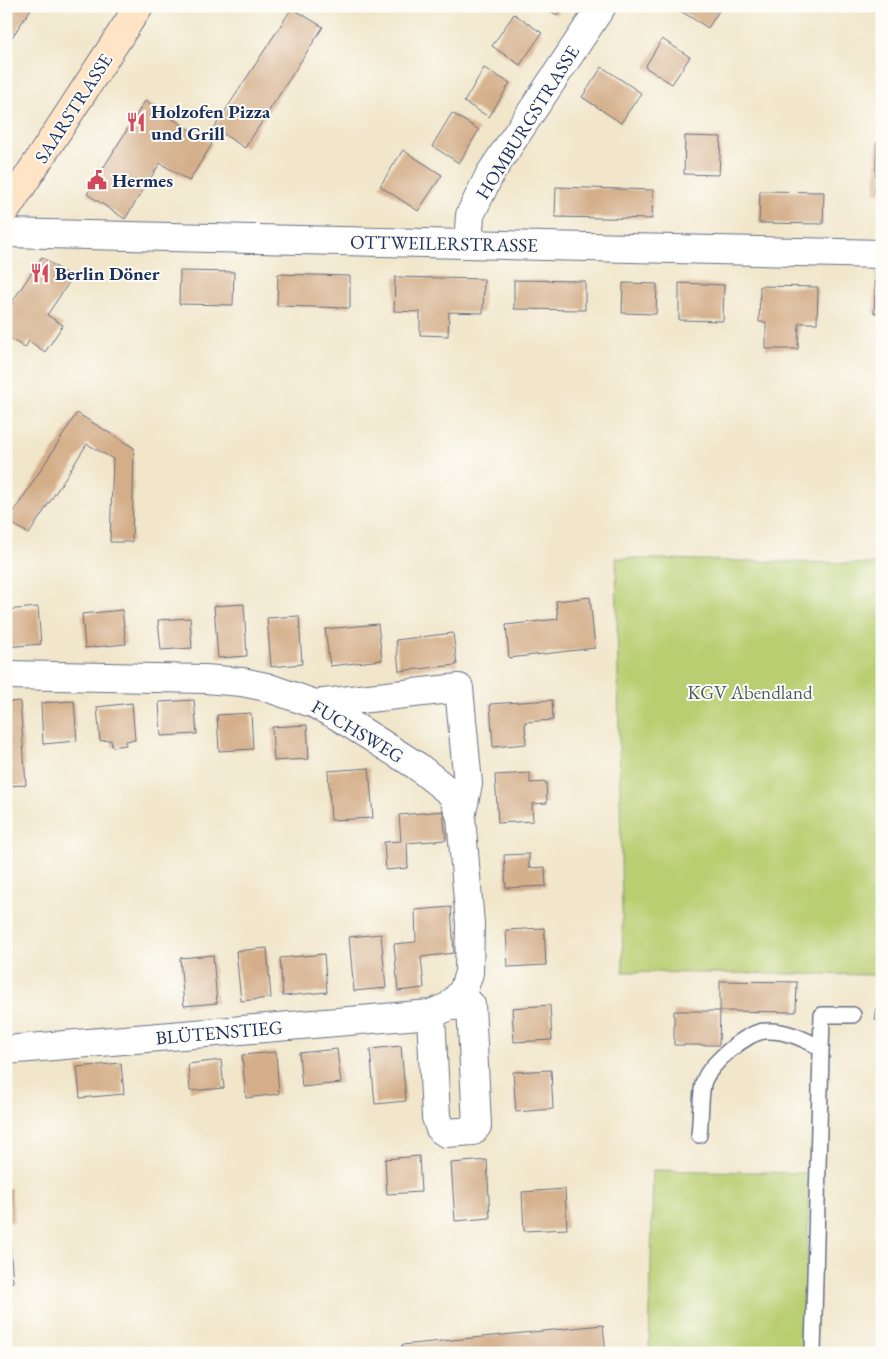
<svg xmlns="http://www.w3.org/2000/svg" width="888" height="1359" viewBox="0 0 888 1359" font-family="'EB Garamond',serif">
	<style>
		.green { fill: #b9ce71; stroke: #6a7e68 }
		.building { fill: #d4ae89 }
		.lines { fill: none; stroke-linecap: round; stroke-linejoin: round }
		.lane-casing { stroke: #666f84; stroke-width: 18 }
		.street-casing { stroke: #666f84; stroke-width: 30 }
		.secondary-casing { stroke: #666f84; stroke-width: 30 }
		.lane { stroke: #fff; stroke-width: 15 }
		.street { stroke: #fff; stroke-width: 28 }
		.secondary { stroke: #ffe4c6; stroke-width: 28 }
		.labels { text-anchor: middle; stroke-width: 4; stroke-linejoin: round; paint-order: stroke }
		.street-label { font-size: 19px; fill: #1b2f5e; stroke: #fdfcf7 }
		.poi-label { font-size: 19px; font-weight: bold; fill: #1b2f5e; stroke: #fdfcf7; text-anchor: start }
		.park-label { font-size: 19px; fill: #4a5f64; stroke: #fdfcf7 }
	</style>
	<rect width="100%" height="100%" fill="#fdfcf7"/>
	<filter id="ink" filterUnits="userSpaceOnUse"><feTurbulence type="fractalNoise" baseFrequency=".02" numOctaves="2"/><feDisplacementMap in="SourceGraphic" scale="10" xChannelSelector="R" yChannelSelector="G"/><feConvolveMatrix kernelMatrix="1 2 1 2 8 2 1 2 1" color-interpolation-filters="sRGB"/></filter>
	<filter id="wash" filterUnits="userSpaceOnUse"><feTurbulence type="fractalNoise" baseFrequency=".0096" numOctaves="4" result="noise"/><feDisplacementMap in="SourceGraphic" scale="20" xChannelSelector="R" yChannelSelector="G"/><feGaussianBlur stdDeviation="1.12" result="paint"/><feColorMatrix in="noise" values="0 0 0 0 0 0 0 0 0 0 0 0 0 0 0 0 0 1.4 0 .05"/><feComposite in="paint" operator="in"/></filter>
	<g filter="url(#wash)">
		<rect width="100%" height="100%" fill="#f1e6ca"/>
		<!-- green -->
		<path class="green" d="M616 558 882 564V975L623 972Z
			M653 1170 809 1173 806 1353H649Z"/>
		<g id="blocks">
			<!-- building -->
			<path class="building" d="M6 6H33L6 46Z
				M542 6H562L557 15Z
				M682 6H722L708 28 679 10Z
				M292 8 323 27 245 148 214 128Z
				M514 14 542 33 520 65 492 46Z
				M662 39 690 57 672 84 645 67Z
				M602 67 641 93 621 123 582 97Z
				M484 68 510 83 489 117 464 102Z
				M145 101 212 144 189 181 160 163 125 219 87 194Z
				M452 113 479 130 459 163 432 146Z
				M685 136 721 137 719 175 684 174Z
				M877 142H882V193H875Z
				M403 150 442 175 418 211 380 186Z
				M556 187 653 190 652 219 555 217Z
				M760 191 824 192 823 224 759 223Z
				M42 257 72 278 47 315 63 325 45 352 29 341 25 348 6 336V311Z
				M180 271 234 272 233 305 179 304Z
				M876 271H882V313H874Z
				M278 274 350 276V308L277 306Z
				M395 277 484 279 483 313 449 312 448 336 420 335V312L394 311Z
				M514 280 585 281V310L514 309Z
				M623 283 657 284 656 314 622 313Z
				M679 283 724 285 723 321 679 320Z
				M760 286 818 287 817 323H799L798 349H766V322H759Z
				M77 413 134 448 132 542H110L113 459 87 444 29 534 8 521Z
				M590 597 595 648 509 658 506 625 558 619 556 601Z
				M244 604 247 656 218 658 214 606Z
				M38 607 41 644 6 647V610Z
				M122 610 126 644 85 648 82 614Z
				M299 616 302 664 271 667 267 618Z
				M190 618 192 648 161 650 158 620Z
				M378 624 382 660 330 666 325 629Z
				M453 633 457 665 399 671 396 640Z
				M194 700 197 734 161 736 159 702Z
				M552 700 553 720 525 722 526 744 493 747 490 704Z
				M20 701 26 785 6 786V702Z
				M74 701 77 741 43 744 41 703Z
				M132 703 135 740 125 741 126 745 112 747 111 740 100 741 97 707Z
				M251 713 253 749 219 751 217 715Z
				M307 725 309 759 274 761 272 727Z
				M369 768 373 818 331 820 328 771Z
				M530 773V783L546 782 547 803 532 804 533 821 498 823 495 775Z
				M443 811 446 840 407 843 408 868 386 870 384 842 401 841 399 815Z
				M529 854V868L545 867 546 886 506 888 504 855Z
				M451 907 454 953 421 957 424 988 398 991 394 944 416 942 415 910Z
				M544 928 546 965 508 967 506 930Z
				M381 934 386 988 354 991 349 937Z
				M267 948 271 998 241 1001 236 951Z
				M324 954 327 992 283 996 280 958Z
				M213 955 217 1003 184 1006 180 958Z
				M720 981 797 982 796 1012 720 1011Z
				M881 983H882V1021L875 1020Z
				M550 1005 552 1040 514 1042 512 1008Z
				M674 1011H720L719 1045H674Z
				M401 1046 406 1101 375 1104 370 1049Z
				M337 1049 341 1083 302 1087 299 1053Z
				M276 1052 279 1094 246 1098 242 1055Z
				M221 1060 224 1088 190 1091 188 1064Z
				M121 1063 124 1094 80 1098 77 1067Z
				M551 1070 553 1109 516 1112 513 1072Z
				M419 1156 421 1192 387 1194 385 1159Z
				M487 1160 490 1218 455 1221 451 1163Z
				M6 1188H11L14 1222 6 1223Z
				M565 1189 567 1229 524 1231 522 1192Z
				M10 1245 13 1282 6 1283V1246Z
				M603 1325 606 1353H402V1345Z"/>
		</g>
	</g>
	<g filter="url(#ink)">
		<use href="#blocks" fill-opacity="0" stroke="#666f84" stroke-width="1"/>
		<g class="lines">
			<defs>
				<path id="lane" d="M699 1135C701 1118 700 1100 703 1084 707 1066 747 1031 766 1031 786 1030 804 1039 821 1048
					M813 1353 822 1015H853"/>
				<path id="street" d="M6 233 882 254
					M468 244 470 215 490 174 602 6
					M6 675 205 679 242 682 266 687 315 704 336 715 417 766 452 794 461 817 470 924 469 973 463 991 450 1006 431 1014 6 1050
					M315 704 459 688 468 784 461 817
					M431 1014 436 1117 440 1129 446 1133 473 1131 477 1126 471 1005 450 1006"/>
				<path id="secondary" d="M6 210 139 6"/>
			</defs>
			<!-- lane casing -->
			<use href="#lane" class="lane-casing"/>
			<!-- street casing -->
			<use href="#street" class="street-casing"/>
			<!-- secondary casing -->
			<use href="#secondary" class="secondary-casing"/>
			<!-- lane -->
			<use href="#lane" class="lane"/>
			<!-- street -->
			<use href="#street" class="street"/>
			<!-- secondary -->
			<use href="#secondary" class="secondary"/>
		</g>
	</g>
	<!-- icons -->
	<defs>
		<symbol id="restaurant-bare" viewBox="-9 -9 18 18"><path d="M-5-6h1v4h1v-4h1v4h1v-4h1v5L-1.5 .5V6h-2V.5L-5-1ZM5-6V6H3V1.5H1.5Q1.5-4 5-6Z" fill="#d1495b" stroke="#fdfcf7" stroke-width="2.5" paint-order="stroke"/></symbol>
		<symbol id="civic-bare" viewBox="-9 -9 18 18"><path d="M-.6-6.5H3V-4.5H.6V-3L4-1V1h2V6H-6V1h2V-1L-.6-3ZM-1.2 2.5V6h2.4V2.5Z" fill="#d1495b" stroke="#fdfcf7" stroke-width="2.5" paint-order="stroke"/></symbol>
	</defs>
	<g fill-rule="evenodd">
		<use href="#restaurant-bare" x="122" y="108" width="28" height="28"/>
		<use href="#civic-bare" x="83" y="166" width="28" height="28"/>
		<use href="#restaurant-bare" x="26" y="259" width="28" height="28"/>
	</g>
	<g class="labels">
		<!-- street labels -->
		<g class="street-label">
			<text transform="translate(73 108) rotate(-57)" y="7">SAARSTRASSE</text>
			<text transform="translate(527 122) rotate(-58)" y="7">HOMBURGSTRASSE</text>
			<text transform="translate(444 243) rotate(1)" y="7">OTTWEILERSTRASSE</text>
			<text transform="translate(358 731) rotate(31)" y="7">FUCHSWEG</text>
			<text transform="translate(219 1032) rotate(-5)" y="7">BLÜTENSTIEG</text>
		</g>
		<!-- poi labels -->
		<g class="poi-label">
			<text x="151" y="118">Holzofen Pizza<tspan x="151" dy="22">und Grill</tspan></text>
			<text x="112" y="187">Hermes</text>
			<text x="55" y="280">Berlin Döner</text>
		</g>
		<!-- park labels -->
		<g class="park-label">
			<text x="750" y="699">KGV Abendland</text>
		</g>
	</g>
	<!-- margin -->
	<rect width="888" height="1359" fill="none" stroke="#fdfcf7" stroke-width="25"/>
</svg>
